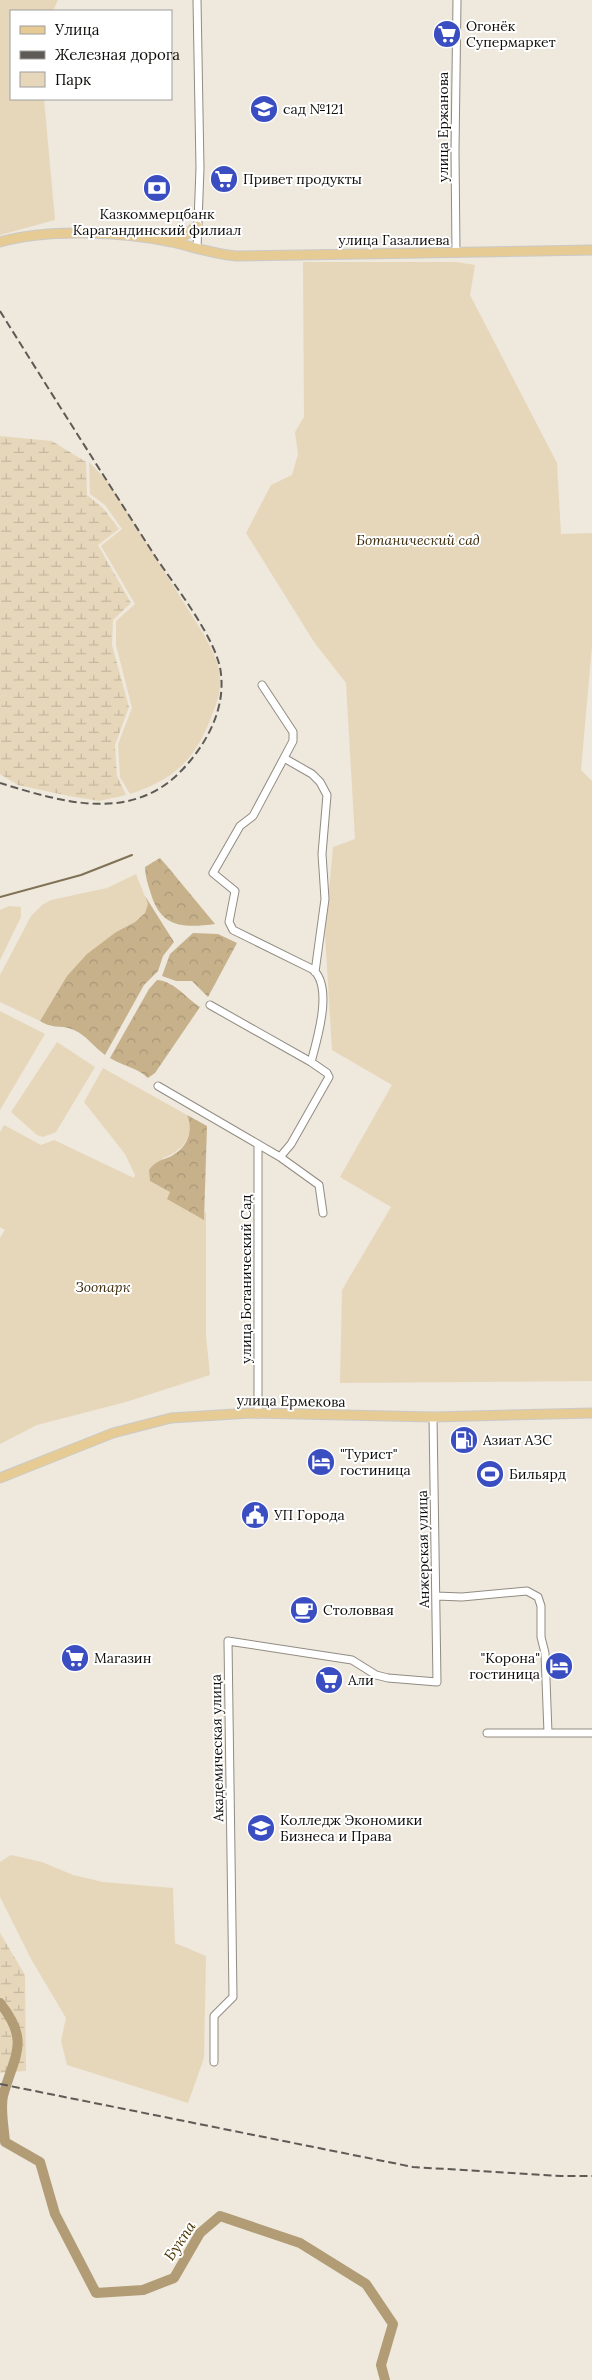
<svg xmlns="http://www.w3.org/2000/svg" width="592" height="2380" viewBox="0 0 592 2380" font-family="Lora,serif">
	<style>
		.green { fill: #e7d7ba }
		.forest { fill: url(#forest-crowns) }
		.wetland { fill: url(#wetland-marsh) }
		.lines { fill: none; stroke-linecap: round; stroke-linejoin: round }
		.stream { stroke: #807155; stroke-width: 2 }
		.river { stroke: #b19c76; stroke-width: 10 }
		.minor-casing { stroke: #918c82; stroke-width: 9 }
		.major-casing { stroke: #cacac9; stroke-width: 11 }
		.minor { stroke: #fff; stroke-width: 7 }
		.major { stroke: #e6cb95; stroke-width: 9 }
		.rail { stroke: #5e5a55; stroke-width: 2; stroke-dasharray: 8 4; stroke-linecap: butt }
		.labels { text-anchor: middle; stroke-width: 4; stroke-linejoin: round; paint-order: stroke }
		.poi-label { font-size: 14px; fill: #0e0c09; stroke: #fff; text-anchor: start }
		.street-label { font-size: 14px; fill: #0e0c09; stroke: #fff }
		.park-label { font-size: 14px; font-style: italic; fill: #3b2b0a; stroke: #fff }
		.water-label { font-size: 15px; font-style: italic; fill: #493300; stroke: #fff }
	</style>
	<defs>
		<pattern id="forest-crowns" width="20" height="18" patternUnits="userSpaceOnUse" patternTransform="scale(1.25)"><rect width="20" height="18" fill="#c6b18b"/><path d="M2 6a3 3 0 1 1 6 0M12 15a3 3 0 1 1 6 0" fill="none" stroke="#a99777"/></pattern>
		<pattern id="wetland-marsh" width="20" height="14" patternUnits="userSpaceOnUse" patternTransform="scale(1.25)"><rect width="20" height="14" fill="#e7d7ba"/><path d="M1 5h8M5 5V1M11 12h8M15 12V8" fill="none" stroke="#c5b79f"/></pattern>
	</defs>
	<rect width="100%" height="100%" fill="#eee8dd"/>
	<!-- green -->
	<path class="green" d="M0 0H58L53 11H11V99H44L55 220 0 235Z
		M303 262H457L475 265 470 295 557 463 561 534 592 533V646L581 770 592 781V1381L340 1383 342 1290 391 1207 340 1177 392 1085 332 1050 325 934 333 847 355 839 346 683 314 642 246 533 271 485 292 475 298 454 295 432 304 417Z
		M89 462 109 483 204 635C211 648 219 662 220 678 221 691 217 703 212 715 196 759 174 780 130 794L120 777 118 744 132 708 116 645V621L135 604 101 546 122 529 105 505 90 494Z
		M136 874 148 904 145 913 135 922 116 932 67 976 40 1021 0 1002V975L31 916 42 905 51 900 107 888Z
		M9 906 21 907V917L0 960V910Z
		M0 1011 45 1034 0 1110Z
		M57 1042 95 1067 56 1132 43 1137 37 1135 11 1112Z
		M103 1068 187 1115C196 1135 183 1151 163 1158L171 1192 169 1195 206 1213V1336L210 1375 126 1402 37 1425 0 1444V1238L5 1230 0 1227V1132L4 1125 41 1145 54 1140 134 1178 135 1175 125 1154 84 1102Z
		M11 1855 42 1862 73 1875 103 1882 173 1888 175 1943 206 1956 204 2058 188 2103 67 2065 61 2041 66 2018 31 1959 0 1897V1862Z"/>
	<!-- forest -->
	<path class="forest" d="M160 858 167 866 215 924C184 928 161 928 151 894 148 885 145 876 145 867Z
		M145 896 174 942 163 956 158 971 144 985 105 1055C94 1047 86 1035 74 1030 60 1024 55 1030 40 1021L67 976 87 954 116 932 135 922 145 913 148 904Z
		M193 933 218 934 237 943 208 997 192 981H176L162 976 170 954Z
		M157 980C174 981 186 998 200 1007L155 1073 148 1078C136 1067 123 1066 110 1058L149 989Z
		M187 1115 207 1126 204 1220 167 1199 170 1192 150 1181 149 1170C159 1157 166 1161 176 1153 189 1144 193 1129 187 1115Z"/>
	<!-- wetland -->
	<path class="wetland" d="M0 436 52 441 86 462 87 495 103 508 119 529 98 545 131 603 113 620 112 645 129 707 115 745 117 776 126 795 99 801 69 796 18 785 0 774Z
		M0 1933 25 1975 26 2071 0 2073Z"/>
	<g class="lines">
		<!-- stream -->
		<path class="stream" d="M0 897 81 875 132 855"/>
		<!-- river -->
		<path class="river" d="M0 2003C31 2042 14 2055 3 2096 0 2109 4 2128 5 2142L40 2162 55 2214 96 2293 143 2290 174 2278 200 2233 220 2216 300 2243 366 2284 393 2324 381 2365 385 2380"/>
		<defs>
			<path id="minor" d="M197 0 200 168 197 249
				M456 253 455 151 457 0
				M262 685 293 732V741L253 816 240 826 213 873 235 891 229 922 233 930 312 969C334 985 317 1040 311 1062L327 1073 329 1077 291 1144 280 1157
				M284 758 312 774 320 782 327 795 322 854 325 899 315 972
				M210 1005 311 1062
				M158 1086 280 1157 319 1185 323 1213
				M258 1414V1144
				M436 1596 462 1597 527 1591 538 1597 541 1606V1637L545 1653 548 1733
				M487 1733H592
				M214 2062V2016L233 1997 228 1641 352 1660 376 1675 388 1678 437 1682 433 1417"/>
			<path id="major" d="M0 242C48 228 123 232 172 242 194 247 213 254 236 256L592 250
				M171 242 182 237 197 226
				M0 1478 113 1433 171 1418 250 1413 433 1417 592 1413"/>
		</defs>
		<!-- minor casing -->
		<use href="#minor" class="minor-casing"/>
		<!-- major casing -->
		<use href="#major" class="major-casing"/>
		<!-- minor -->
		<use href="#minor" class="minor"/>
		<!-- major -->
		<use href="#major" class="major"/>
		<!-- rail -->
		<path class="rail" d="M0 311C51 393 103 475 155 556 174 585 218 640 221 674 225 710 207 743 183 769 132 824 62 802 0 783
			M0 2084 413 2167 561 2176H592"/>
	</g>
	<!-- icons -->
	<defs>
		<symbol id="supermarket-disc" viewBox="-11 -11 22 22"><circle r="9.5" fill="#3b4ec1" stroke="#fff"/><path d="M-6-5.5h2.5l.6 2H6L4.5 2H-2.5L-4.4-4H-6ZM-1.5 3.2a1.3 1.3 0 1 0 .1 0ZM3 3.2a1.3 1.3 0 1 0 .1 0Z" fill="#fff"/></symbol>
		<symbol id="school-disc" viewBox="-11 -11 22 22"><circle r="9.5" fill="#3b4ec1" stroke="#fff"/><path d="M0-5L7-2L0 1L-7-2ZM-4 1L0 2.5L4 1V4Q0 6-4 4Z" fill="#fff"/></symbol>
		<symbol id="bank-disc" viewBox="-11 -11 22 22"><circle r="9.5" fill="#3b4ec1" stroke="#fff"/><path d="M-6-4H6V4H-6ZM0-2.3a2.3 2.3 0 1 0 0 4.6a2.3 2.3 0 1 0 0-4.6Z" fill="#fff"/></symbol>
		<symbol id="fuel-disc" viewBox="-11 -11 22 22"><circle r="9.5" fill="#3b4ec1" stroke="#fff"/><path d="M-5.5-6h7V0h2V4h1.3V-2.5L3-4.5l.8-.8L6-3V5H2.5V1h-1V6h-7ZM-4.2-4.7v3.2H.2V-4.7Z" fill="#fff"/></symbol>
		<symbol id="hotel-disc" viewBox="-11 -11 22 22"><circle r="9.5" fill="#3b4ec1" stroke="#fff"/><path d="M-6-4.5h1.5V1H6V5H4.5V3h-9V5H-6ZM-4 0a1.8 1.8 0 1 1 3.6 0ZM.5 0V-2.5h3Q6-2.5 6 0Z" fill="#fff"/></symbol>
		<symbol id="stadium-disc" viewBox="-11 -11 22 22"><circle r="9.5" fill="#3b4ec1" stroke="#fff"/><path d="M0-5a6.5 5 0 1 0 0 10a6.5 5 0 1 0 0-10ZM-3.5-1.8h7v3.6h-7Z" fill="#fff"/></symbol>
		<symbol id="civic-disc" viewBox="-11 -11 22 22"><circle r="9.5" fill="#3b4ec1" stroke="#fff"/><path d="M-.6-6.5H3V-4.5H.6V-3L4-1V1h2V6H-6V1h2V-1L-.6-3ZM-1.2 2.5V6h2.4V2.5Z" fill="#fff"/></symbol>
		<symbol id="cafe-disc" viewBox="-11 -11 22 22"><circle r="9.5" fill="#3b4ec1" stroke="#fff"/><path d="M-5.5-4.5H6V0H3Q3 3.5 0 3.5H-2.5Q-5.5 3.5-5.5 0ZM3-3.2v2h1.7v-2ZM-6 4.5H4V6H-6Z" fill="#fff"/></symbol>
		<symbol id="university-disc" viewBox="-11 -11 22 22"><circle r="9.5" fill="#3b4ec1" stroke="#fff"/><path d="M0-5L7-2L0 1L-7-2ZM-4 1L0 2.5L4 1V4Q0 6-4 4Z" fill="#fff"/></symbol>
	</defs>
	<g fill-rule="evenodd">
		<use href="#supermarket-disc" x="431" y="18" width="32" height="32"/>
		<use href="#school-disc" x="248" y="93" width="32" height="32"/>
		<use href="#supermarket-disc" x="208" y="163" width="32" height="32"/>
		<use href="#bank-disc" x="141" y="172" width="32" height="32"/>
		<use href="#fuel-disc" x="448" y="1424" width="32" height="32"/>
		<use href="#hotel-disc" x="305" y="1446" width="32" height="32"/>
		<use href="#stadium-disc" x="474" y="1458" width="32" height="32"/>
		<use href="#civic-disc" x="239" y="1499" width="32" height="32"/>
		<use href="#cafe-disc" x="288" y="1594" width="32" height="32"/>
		<use href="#supermarket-disc" x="59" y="1642" width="32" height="32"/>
		<use href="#hotel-disc" x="543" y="1650" width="32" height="32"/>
		<use href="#supermarket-disc" x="313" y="1664" width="32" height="32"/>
		<use href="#university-disc" x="245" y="1812" width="32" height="32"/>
	</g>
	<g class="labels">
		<!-- poi labels -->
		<g class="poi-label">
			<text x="466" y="31">Огонёк<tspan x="466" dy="16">Супермаркет</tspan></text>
			<text x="283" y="114">сад №121</text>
			<text x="243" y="184">Привет продукты</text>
			<text x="157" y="219" text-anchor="middle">Казкоммерцбанк<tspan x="157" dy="16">Карагандинский филиал</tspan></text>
			<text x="483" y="1445">Азиат АЗС</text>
			<text x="340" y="1459">"Турист"<tspan x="340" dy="16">гостиница</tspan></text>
			<text x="509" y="1479">Бильярд</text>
			<text x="274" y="1520">УП Города</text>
			<text x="323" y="1615">Столоввая</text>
			<text x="94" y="1663">Магазин</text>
			<text x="540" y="1663" text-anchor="end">"Корона"<tspan x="540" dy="16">гостиница</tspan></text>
			<text x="348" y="1685">Али</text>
			<text x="280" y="1825">Колледж Экономики<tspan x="280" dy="16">Бизнеса и Права</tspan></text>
		</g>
		<!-- street labels -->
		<g class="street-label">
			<text transform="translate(443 127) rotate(-90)" y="5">улица Ержанова</text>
			<text x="394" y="245">улица Газалиева</text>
			<text transform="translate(246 1279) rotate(-90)" y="5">улица Ботанический Сад</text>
			<text transform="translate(291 1401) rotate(1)" y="5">улица Ермекова</text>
			<text transform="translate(423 1549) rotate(-91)" y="5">Анжерская улица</text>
			<text transform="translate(217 1748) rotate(-91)" y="5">Академическая улица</text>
		</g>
		<!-- park labels -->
		<g class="park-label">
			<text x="418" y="545">Ботанический сад</text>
			<text x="103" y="1292">Зоопарк</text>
		</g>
		<!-- water labels -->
		<g class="water-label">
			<text transform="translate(180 2241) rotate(-56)" y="5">Букпа</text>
		</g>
	</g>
	<!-- legend -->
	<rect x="10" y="10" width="162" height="90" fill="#ffffff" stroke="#9f9e9d"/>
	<rect x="20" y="26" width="25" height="8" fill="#e6cb95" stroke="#9f9e9d"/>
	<text x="55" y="35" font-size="15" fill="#0e0c09">Улица</text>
	<rect x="20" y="51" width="25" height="8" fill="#5e5a55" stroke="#9f9e9d"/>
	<text x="55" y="60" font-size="15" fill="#0e0c09">Железная дорога</text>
	<rect x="20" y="72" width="25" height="15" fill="#e7d7ba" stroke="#9f9e9d"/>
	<text x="55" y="85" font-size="15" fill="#0e0c09">Парк</text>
</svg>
